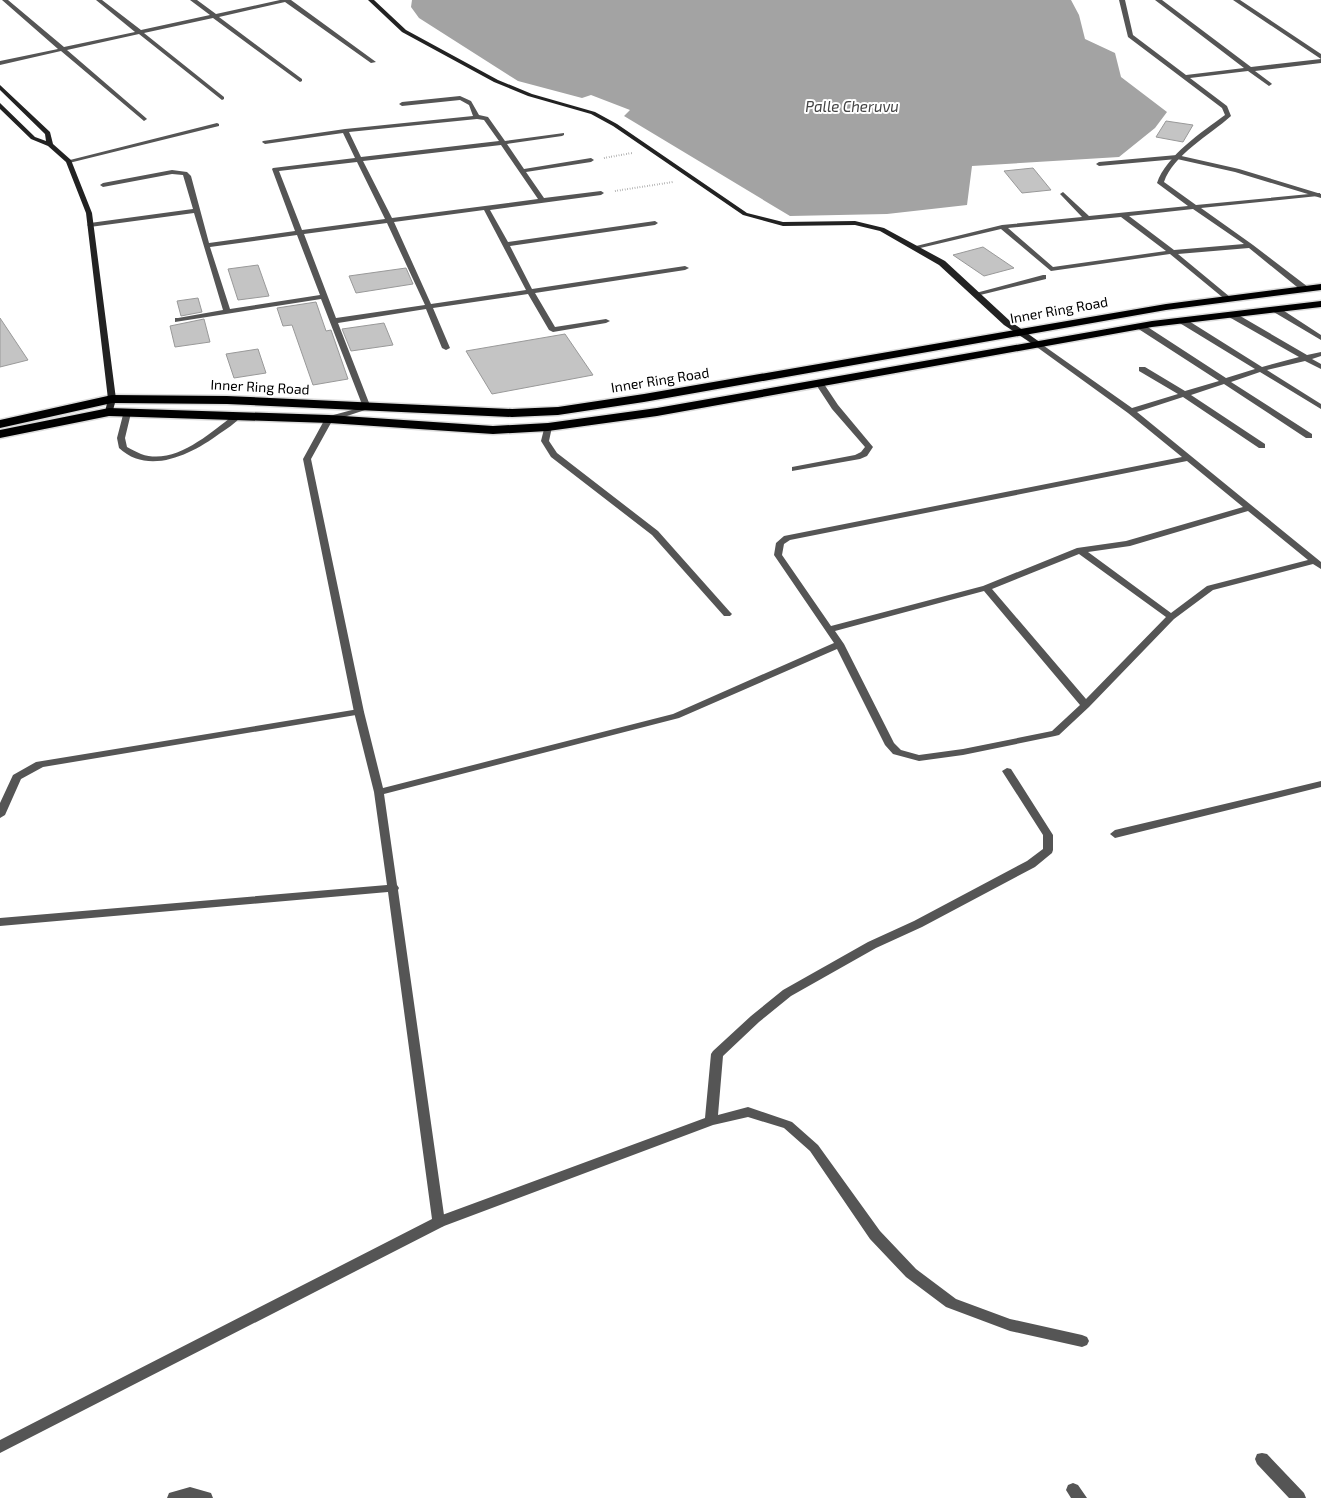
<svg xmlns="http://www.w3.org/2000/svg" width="1321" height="1498" viewBox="0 0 1321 1498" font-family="'Exo 2',sans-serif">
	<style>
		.water { fill: #a3a3a3 }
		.building { fill: #c4c4c4; stroke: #999 }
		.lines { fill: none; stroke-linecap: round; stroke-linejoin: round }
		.highway-casing { stroke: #dbdbdb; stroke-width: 3 }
		.path { stroke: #777; stroke-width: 2; stroke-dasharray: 0.5 2; stroke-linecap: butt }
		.lane { fill: #555; fill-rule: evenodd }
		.street { fill: #555; fill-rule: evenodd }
		.secondary { fill: #222; fill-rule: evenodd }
		.highway { fill: #000; fill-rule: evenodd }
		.labels { text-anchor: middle; stroke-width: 4; stroke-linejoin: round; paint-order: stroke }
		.far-street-label { font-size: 14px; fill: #000; stroke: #fff }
		.far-water-label { font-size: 15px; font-style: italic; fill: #444; stroke: #fff }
	</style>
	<rect width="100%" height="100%" fill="#fff"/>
	<!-- water -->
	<path class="water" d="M412 0H1071L1079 15 1085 39 1115 53 1121 77 1167 112 1155 128 1119 157 972 166 967 205 887 214 790 216 624 116 630 110 591 95 582 98 518 81 419 18 411 7Z"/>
	<!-- building -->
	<path class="building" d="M1166 121 1193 125 1183 142 1156 137Z
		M1033 168 1051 190 1022 193 1004 171Z
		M983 247 1014 268 984 276 953 255Z
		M258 265 269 296 238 300 228 269Z
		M406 268 413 284 356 293 349 276Z
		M198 298 202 312 181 316 177 301Z
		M316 302 326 331 331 330 348 379 313 385 292 325 283 326 277 308Z
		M0 318 28 360 0 367Z
		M204 319 210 342 175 347 170 326Z
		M384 323 393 345 351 351 342 329Z
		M565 334 593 375 492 394 466 351Z
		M258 349 266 373 234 378 226 354Z"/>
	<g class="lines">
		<defs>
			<path id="highway" d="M1321 284V290L1166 310 644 402 558 415 512 417 227 404 112 403 0 428V420L112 395 227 396 512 409 558 407 644 394 1166 304Z
				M1321 301V307L1152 327 657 416 548 431 493 434 329 423 109 416 0 438V430L109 408 329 415 493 426 548 423 657 408 1152 321Z"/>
		</defs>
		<!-- highway casing -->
		<use href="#highway" class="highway-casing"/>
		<!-- path -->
		<path class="path" d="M604 158 632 153
			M615 191 673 182"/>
		<!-- lane -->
		<path class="lane" d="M1177 155 1239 169 1321 194V198L1235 172 1177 159 1099 166 1096 164 1099 162Z
			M1043 275H1046V279L976 296 972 294Z
			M816 381H822L838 405 873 447 867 456 860 459 792 471V467L855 455 861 452 865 447 832 409 815 383Z
			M124 411H127L131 413 125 438 127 447C131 449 136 452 141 454 174 466 209 434 234 415H237L241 417C235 423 227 429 219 434 192 454 149 476 119 448L117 438Z
			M545 425H548L552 427 549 441 557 453 658 531 730 612 732 614 730 616H724L652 535 551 457 541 441Z
			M359 709 362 710 364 712 362 714 43 767 21 779 5 815 0 818V803L13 775 36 762Z
			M1007 768 1011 769 1053 835V850L1052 853 1035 867 922 927 876 948 791 996 759 1022 723 1056 718 1115 748 1107 792 1122 818 1145 880 1231 916 1269 956 1299 1010 1319 1082 1335 1087 1337 1089 1341 1087 1345 1082 1347 1010 1331 946 1307 906 1277 870 1239 810 1151 784 1128 748 1117 713 1125 444 1226 439 1227 434 1226 433 1222 434 1218 705 1118 711 1054 713 1051 751 1016 783 990 868 942 914 921 1027 861 1043 849V835L1002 771Z
			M1321 781V787L1115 838 1110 834 1115 830Z"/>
		<!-- street -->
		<path class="street" d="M2 0H8L64 47 135 32 96 0H102L141 30 210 15 190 0H197L216 14 280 0H291L376 62 371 63 285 2 219 17 302 79V81L300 82 213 18 144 33 224 97V99L222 100 139 34 67 50 146 118 147 119 144 121 61 51 0 65V61L58 49Z
			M1119 0H1125L1133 35 1186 75 1244 68 1155 0H1162L1251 67 1321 59V63L1255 71 1271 83 1272 84 1269 86 1248 71 1190 78 1227 106 1231 116C1210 135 1173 155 1164 182L1196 205 1320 193V195L1318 196 1201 208 1253 245 1308 287V291H1302L1249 248 1178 254 1230 297 1231 299 1227 301 1170 254 1051 271 1001 229 916 249 912 247 1002 225 1082 217 1061 195 1060 194 1063 192 1089 216 1188 206 1157 183C1166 156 1202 132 1225 115L1222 108 1128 37ZM1193 209 1244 244 1174 250 1129 216ZM1121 217 1166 251 1053 267 1008 228Z
			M1233 0H1240L1321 54V59Z
			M460 96 471 101 479 115 488 117 505 141 564 133V135L562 136 507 144 524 169 591 158 594 160 591 162 526 172 544 198 601 191 604 193 601 195 490 210 508 242 655 221 658 223 655 225 510 246 532 289 685 266 689 268 685 270 535 293 555 327 606 319 610 321 606 323 553 332 549 330 528 294 433 308 450 348 446 350 442 348 426 309 338 323 371 408 332 421 311 459 364 712 383 788 673 714 834 643 774 555 776 543 784 536 1182 457 1128 413 1034 345 1033 343 1037 341 1132 408 1178 394 1139 371V367H1145L1185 391 1219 381 1137 328V324H1143L1226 378 1255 369 1178 322V318H1184L1262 367 1299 357 1229 317V313H1235L1307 355 1321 352V356L1312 359 1321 364V369L1305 361 1267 370 1321 404V409L1260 372 1231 382 1312 434V438H1306L1224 384 1191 395 1265 444V448H1259L1183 397 1137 412 1321 562V569L1313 564 1213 590 1174 619 1089 707 1059 735 1055 736 963 755 919 761 893 754 885 745 837 649 679 718 384 794 397 885 399 888 398 890 445 1222 444 1226 0 1453V1440L432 1219 388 892 0 926V918L387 885 374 792 354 712 303 459 326 417 363 407 321 299 175 322V318H178L223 310 194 213 90 227 87 225 90 223 193 209 183 175 172 174 103 187 100 185 103 183 172 170 187 172 191 176 209 243 295 231 272 169 273 168 355 158 343 133 265 144 262 142 263 141 345 129 473 116 469 105 460 100 402 106 399 104 402 102ZM477 119 484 120 499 141 361 157 349 132ZM501 145 538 199 392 218 363 161ZM357 162 385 219 302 230 279 171ZM484 210 526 290 431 304 394 222ZM387 223 425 305 336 318 304 234ZM297 235 320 295 230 309 210 247ZM1187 461 1243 507 1126 541 1077 548 983 586 831 626 782 555 784 544 790 540ZM1248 511 1308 560 1207 586 1171 613 1088 552 1130 546ZM1079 554 1166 617 1086 699 992 589ZM984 591 1080 705 1052 731 963 749 919 755 901 750 894 743 844 644 835 631Z
			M217 123 219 124V126L69 163 66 161Z
			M1272 307H1278L1321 335V340L1272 311Z
			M1262 1453 1267 1454 1304 1493 1306 1498H1289L1257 1464 1255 1459 1257 1454Z
			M1073 1483 1078 1485 1087 1498H1071L1066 1490 1068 1485Z
			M190 1487 211 1493 213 1498H167L169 1493Z"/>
		<!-- secondary -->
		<path class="secondary" d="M368 0H374L406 30 498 80 532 94 595 112 617 124 747 213 783 222 855 221 884 228 945 261 1010 321 1041 343 1040 345H1034L1004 325 939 265 880 231 855 225 783 226 743 215 613 126 591 114 528 96 494 82 402 32Z
			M0 85 50 132 53 144 71 160 92 213 116 399 112 414H106L105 412 108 399 86 213 66 162 48 146 31 139 0 109V103L35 137 46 141 45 134 0 90Z"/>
		<!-- highway -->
		<use href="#highway" class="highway"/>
	</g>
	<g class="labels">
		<!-- far-street labels -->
		<g class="far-street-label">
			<text transform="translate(1059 310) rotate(-10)" y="5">Inner Ring Road</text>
			<text transform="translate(660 380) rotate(-9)" y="5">Inner Ring Road</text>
			<text transform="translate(260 387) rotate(3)" y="5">Inner Ring Road</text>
		</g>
		<!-- far-water labels -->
		<g class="far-water-label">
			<text x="852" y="112">Palle Cheruvu</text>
		</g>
	</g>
</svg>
